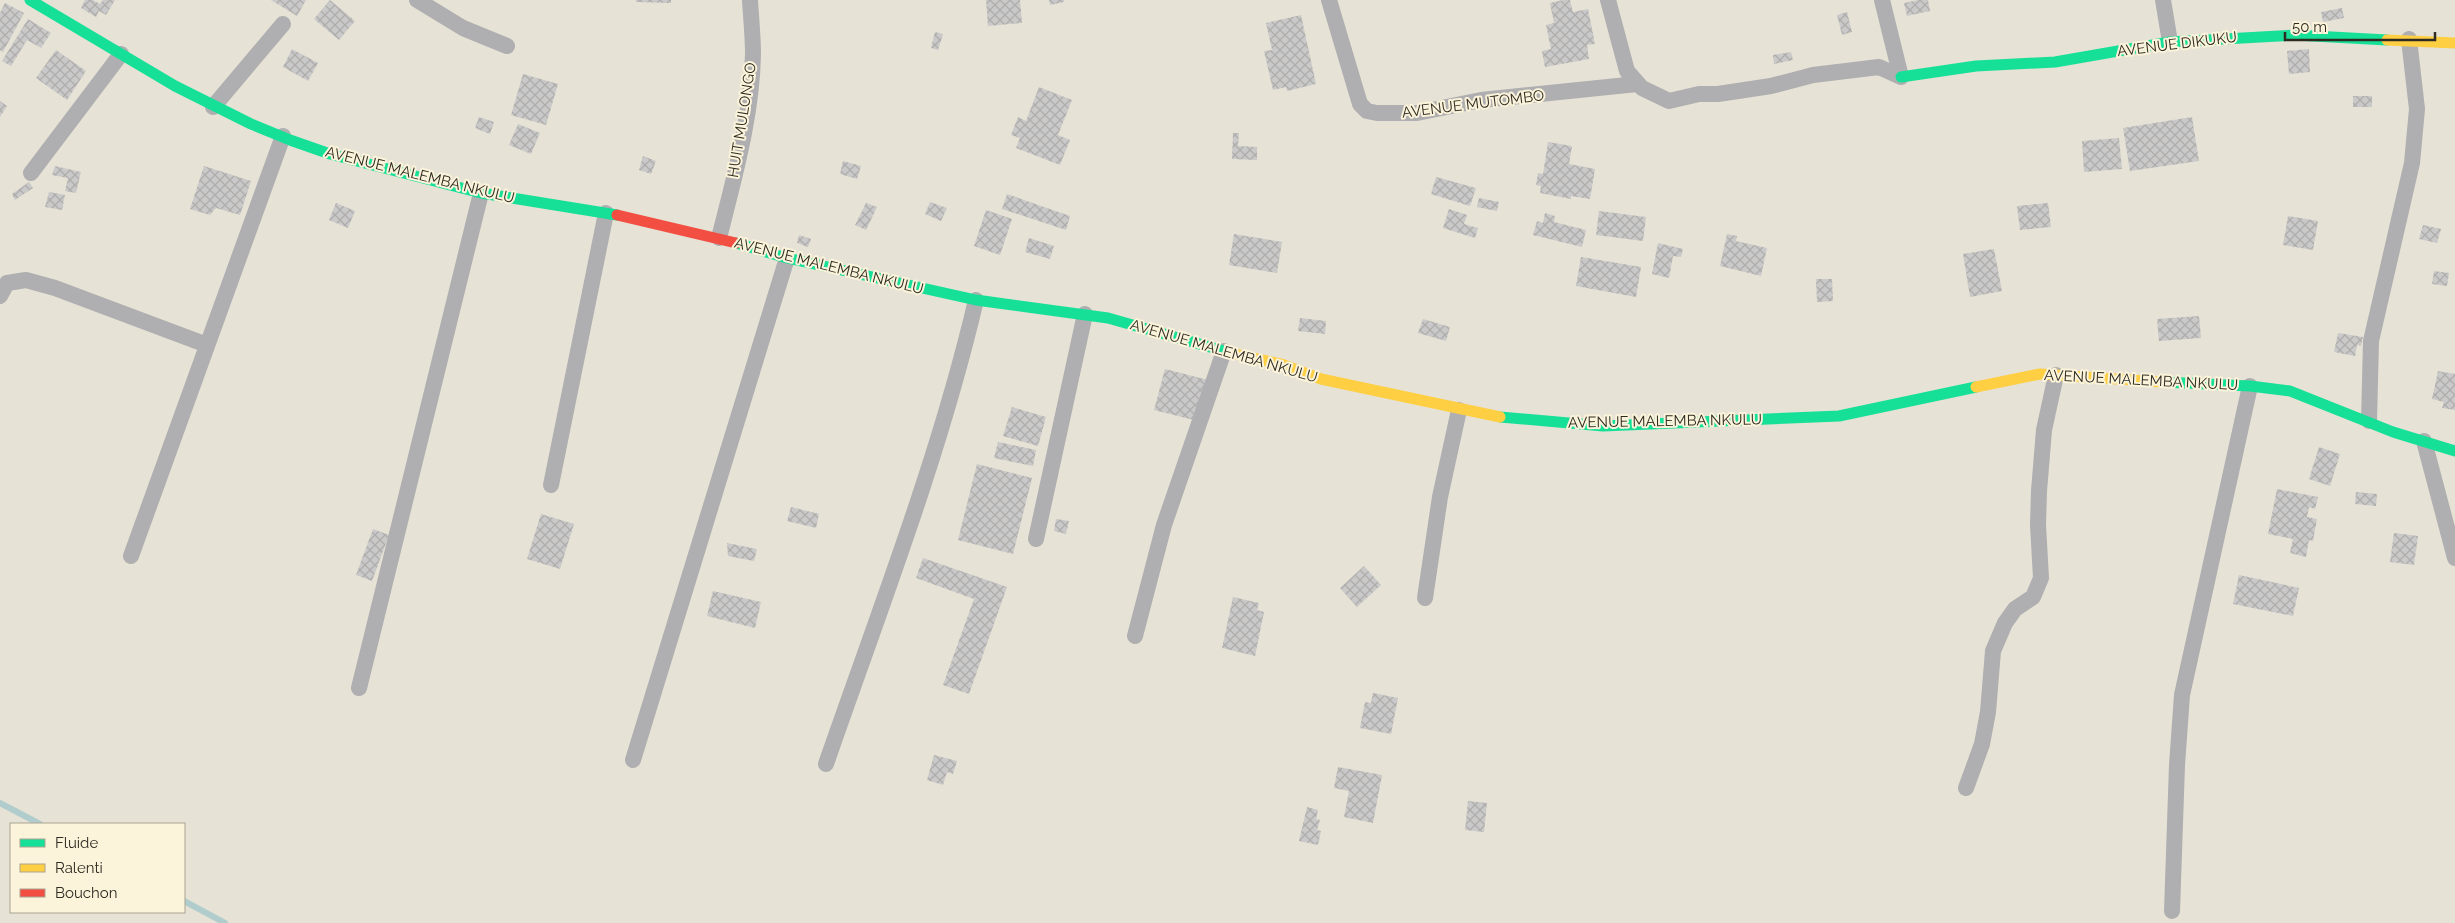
<svg xmlns="http://www.w3.org/2000/svg" width="2455" height="923" viewBox="0 0 2455 923" font-family="Raleway,sans-serif">
	<style>
		.lines { fill: none; stroke-linecap: round; stroke-linejoin: round }
		.stream { stroke: #b1cccc; stroke-width: 6 }
		.building { fill: url(#building-cross-hatch) }
		.street { stroke: #afaeb0; stroke-width: 16 }
		.fast { stroke: #16e098; stroke-width: 11 }
		.slow { stroke: #ffcf43; stroke-width: 11 }
		.jam { stroke: #f24e42; stroke-width: 11 }
		.labels { text-anchor: middle; stroke-width: 4; stroke-linejoin: round; paint-order: stroke }
		.street-label { font-size: 15px; fill: #2e2b22; stroke: #fbf3da }
	</style>
	<defs>
		<pattern id="building-cross-hatch" width="8" height="8" patternUnits="userSpaceOnUse" patternTransform="scale(1.25)"><rect width="8" height="8" fill="#cac9c9"/><path d="M0 0l8 8M0 8l8-8" fill="none" stroke="#aeadac"/></pattern>
	</defs>
	<rect width="100%" height="100%" fill="#e6e2d5"/>
	<g class="lines">
		<!-- stream -->
		<path class="stream" d="M0 803 40 824
			M184 901 225 923"/>
	</g>
	<!-- building -->
	<path class="building" d="M85 0H93L100 4 103 0H115L106 15 99 11 96 17 81 8Z
		M271 0H306L297 16Z
		M330 0 355 21 339 40 314 19Z
		M636 0H671V3L636 2Z
		M986 0H1020L1022 23 988 26Z
		M1049 0H1064V2L1050 5Z
		M1563 0H1570L1573 12 1588 9 1595 44 1587 45 1589 59 1545 67 1542 51 1551 49 1546 25 1554 23 1550 3Z
		M1918 0H1928L1930 11 1907 16 1904 3Z
		M5 3 24 13 3 52 0 50V13Z
		M2342 8 2344 18 2323 22 2321 12Z
		M1847 12 1852 32 1842 35 1837 15Z
		M1301 15 1316 84 1287 91 1286 87 1273 90 1264 51 1272 50 1266 23Z
		M28 19 51 33 41 48 27 40 11 66 2 61Z
		M935 32 943 34 938 50 931 48Z
		M292 49 318 63 308 81 283 67Z
		M2309 49 2310 72 2289 74 2287 51Z
		M56 50 86 71 67 100 36 78Z
		M1791 52 1793 60 1774 64 1773 55Z
		M523 74 558 84 546 125 511 115Z
		M1039 87 1072 100 1058 135 1070 140 1060 165 1016 148 1020 138 1011 135 1018 117 1026 121Z
		M2353 96H2372V107H2353Z
		M0 101 7 106 0 117Z
		M479 117 494 122 490 134 475 128Z
		M2192 117 2199 161 2130 171 2123 128Z
		M518 124 540 133 531 154 509 145Z
		M1233 133H1239L1238 146 1257 147V160L1232 159Z
		M2119 138 2122 169 2084 172 2082 141Z
		M1548 142 1572 146 1569 164 1595 169 1590 199 1571 196V199L1540 193 1541 186 1536 185 1538 173 1543 174Z
		M643 156 656 161 651 174 639 170Z
		M843 161 861 166 857 179 840 174Z
		M55 166 81 172 76 193 65 191 68 178 52 175Z
		M204 166 251 181 240 215 216 208 210 215 190 209Z
		M1436 177 1476 188 1470 206 1431 194Z
		M29 182 33 188 15 200 12 194Z
		M49 192 65 195 62 210 45 207Z
		M1007 194 1070 216 1066 230 1002 209Z
		M1479 198 1499 202 1497 211 1477 207Z
		M930 202 947 208 941 221 925 214Z
		M336 203 355 211 348 228 329 220Z
		M866 203 877 207 866 230 855 225Z
		M2048 203 2051 227 2020 230 2017 206Z
		M1449 209 1467 215 1464 224 1478 228 1475 238 1443 228Z
		M986 210 1012 219 1000 255 974 246Z
		M1599 211 1646 217 1643 241 1596 235Z
		M1545 213 1555 216 1554 222 1586 230 1582 247 1533 235 1537 221 1543 223Z
		M2288 216 2318 221 2313 250 2283 245Z
		M2423 225 2441 229 2437 243 2419 239Z
		M1234 234 1282 242 1277 273 1229 265Z
		M1727 234 1737 236 1736 241 1767 248 1761 276 1720 266Z
		M799 235 811 239 808 247 797 243Z
		M1029 238 1054 246 1050 259 1025 252Z
		M1658 243 1683 249 1681 257 1673 256 1669 278 1652 274Z
		M1994 249 2002 291 1970 297 1963 254Z
		M1581 257 1641 267 1636 297 1576 286Z
		M2434 271 2449 273 2447 286 2432 284Z
		M1816 279H1832L1833 301 1817 302Z
		M2199 316 2201 338 2159 341 2157 319Z
		M1300 318 1326 321 1325 334 1298 331Z
		M1423 319 1450 327 1446 341 1418 333Z
		M2338 333 2363 337 2361 346 2357 345 2355 356 2334 352Z
		M1165 369 1208 380 1198 421 1154 410Z
		M2438 371 2455 374V410L2442 408 2444 402 2432 399Z
		M1012 407 1046 417 1038 446 1003 436Z
		M998 442 1036 450 1033 466 994 458Z
		M2319 447 2340 454 2330 486 2309 479Z
		M977 464 1032 478 1013 554 958 540Z
		M2277 489 2318 497 2315 509 2309 507 2307 517 2317 519 2313 541 2309 540 2306 557 2290 553 2293 539 2268 534Z
		M2356 492 2377 494 2376 506 2355 504Z
		M791 507 819 514 816 528 787 521Z
		M541 514 574 524 560 569 527 559Z
		M1056 519 1069 521 1066 534 1054 531Z
		M373 529 389 535 372 581 356 575Z
		M2394 533 2418 536 2414 565 2390 562Z
		M727 543 757 549 754 561 728 556Z
		M923 558 1007 587 969 694 943 685 974 599 916 578Z
		M1364 566 1381 585 1357 607 1340 588Z
		M2239 575 2299 588 2293 616 2233 604Z
		M713 591 761 602 755 628 707 616Z
		M1233 597 1259 603 1257 610 1264 612 1255 656 1222 648Z
		M1373 693 1398 698 1391 734 1360 728 1365 702 1371 703Z
		M934 755 957 761 953 774 947 772 943 785 927 780Z
		M1338 767 1382 775 1373 823 1344 817 1349 791 1334 788Z
		M1468 801 1487 803 1484 832 1465 830Z
		M1307 807 1318 810 1316 819 1320 820 1317 830 1321 831 1318 845 1299 841Z"/>
	<g class="lines">
		<!-- street -->
		<path class="street" d="M417 0 463 28 507 46
			M1329 0 1360 104 1367 111 1377 113H1417L1481 100 1637 84
			M1608 0 1627 71 1642 88 1669 101 1699 94H1718L1771 86 1813 75 1879 67 1901 77
			M1882 0 1901 77
			M2163 0 2170 42
			M213 107 283 24
			M31 173 121 54
			M719 238C734 178 752 116 753 54 753 36 751 18 750 0
			M0 296 7 283 26 280 55 288 207 345
			M2369 421 2371 341 2412 163 2417 109 2409 39
			M2424 441 2455 558
			M551 485 606 213
			M1036 539 1085 314
			M131 556 283 136
			M1425 598 1440 497 1459 410
			M1135 636 1164 525 1224 351
			M359 688 481 193
			M633 760 787 258
			M826 764C879 611 939 458 976 300
			M1966 788 1982 744 1988 712 1993 651 2005 623 2015 609 2033 597 2041 578 2038 525 2039 491 2044 430 2056 375
			M2172 911 2177 765 2182 695 2250 386"/>
		<!-- fast -->
		<path class="fast" d="M30 0 175 86 251 124 290 140 330 154 481 193 617 215
			M1901 77 1976 66 2055 62 2170 42 2295 35 2387 40
			M736 243 787 258 976 300 1108 318 1231 353
			M2162 382 2250 386 2290 391 2393 432 2455 451
			M1500 417 1603 426 1839 416 1976 387"/>
		<!-- slow -->
		<path class="slow" d="M2387 40 2455 43
			M1231 353 1281 364 1321 379 1500 417
			M1976 387 2040 374 2162 382"/>
		<!-- jam -->
		<path class="jam" d="M617 215 736 243"/>
	</g>
	<g class="labels">
		<!-- street labels -->
		<g class="street-label">
			<text transform="translate(2177 44) rotate(-7)" y="5">AVENUE DIKUKU</text>
			<text transform="translate(1473 104) rotate(-7)" y="5">AVENUE MUTOMBO</text>
			<text transform="translate(742 120) rotate(-81)" y="5">HUIT MULONGO</text>
			<text transform="translate(420 175) rotate(14)" y="5">AVENUE MALEMBA NKULU</text>
			<text transform="translate(829 266) rotate(14)" y="5">AVENUE MALEMBA NKULU</text>
			<text transform="translate(1224 351) rotate(16)" y="5">AVENUE MALEMBA NKULU</text>
			<text transform="translate(2141 380) rotate(3)" y="5">AVENUE MALEMBA NKULU</text>
			<text transform="translate(1665 421) rotate(-1)" y="5">AVENUE MALEMBA NKULU</text>
		</g>
	</g>
	<!-- legend -->
	<rect x="10" y="823" width="175" height="90" fill="#fbf3da" stroke="#a9a390"/>
	<rect x="20" y="839" width="25" height="8" fill="#16e098" stroke="#a9a390"/>
	<text x="55" y="848" font-size="15" fill="#2e2b22">Fluide</text>
	<rect x="20" y="864" width="25" height="8" fill="#ffcf43" stroke="#a9a390"/>
	<text x="55" y="873" font-size="15" fill="#2e2b22">Ralenti</text>
	<rect x="20" y="889" width="25" height="8" fill="#f24e42" stroke="#a9a390"/>
	<text x="55" y="898" font-size="15" fill="#2e2b22">Bouchon</text>
	<!-- scale -->
	<path d="M2285 32v8h150v-8" fill="none" stroke="#2e2b22" stroke-width="2.5"/>
	<text x="2292" y="32" font-size="15" fill="#2e2b22" stroke="#fbf3da" stroke-width="4" paint-order="stroke">50 m</text>
</svg>
